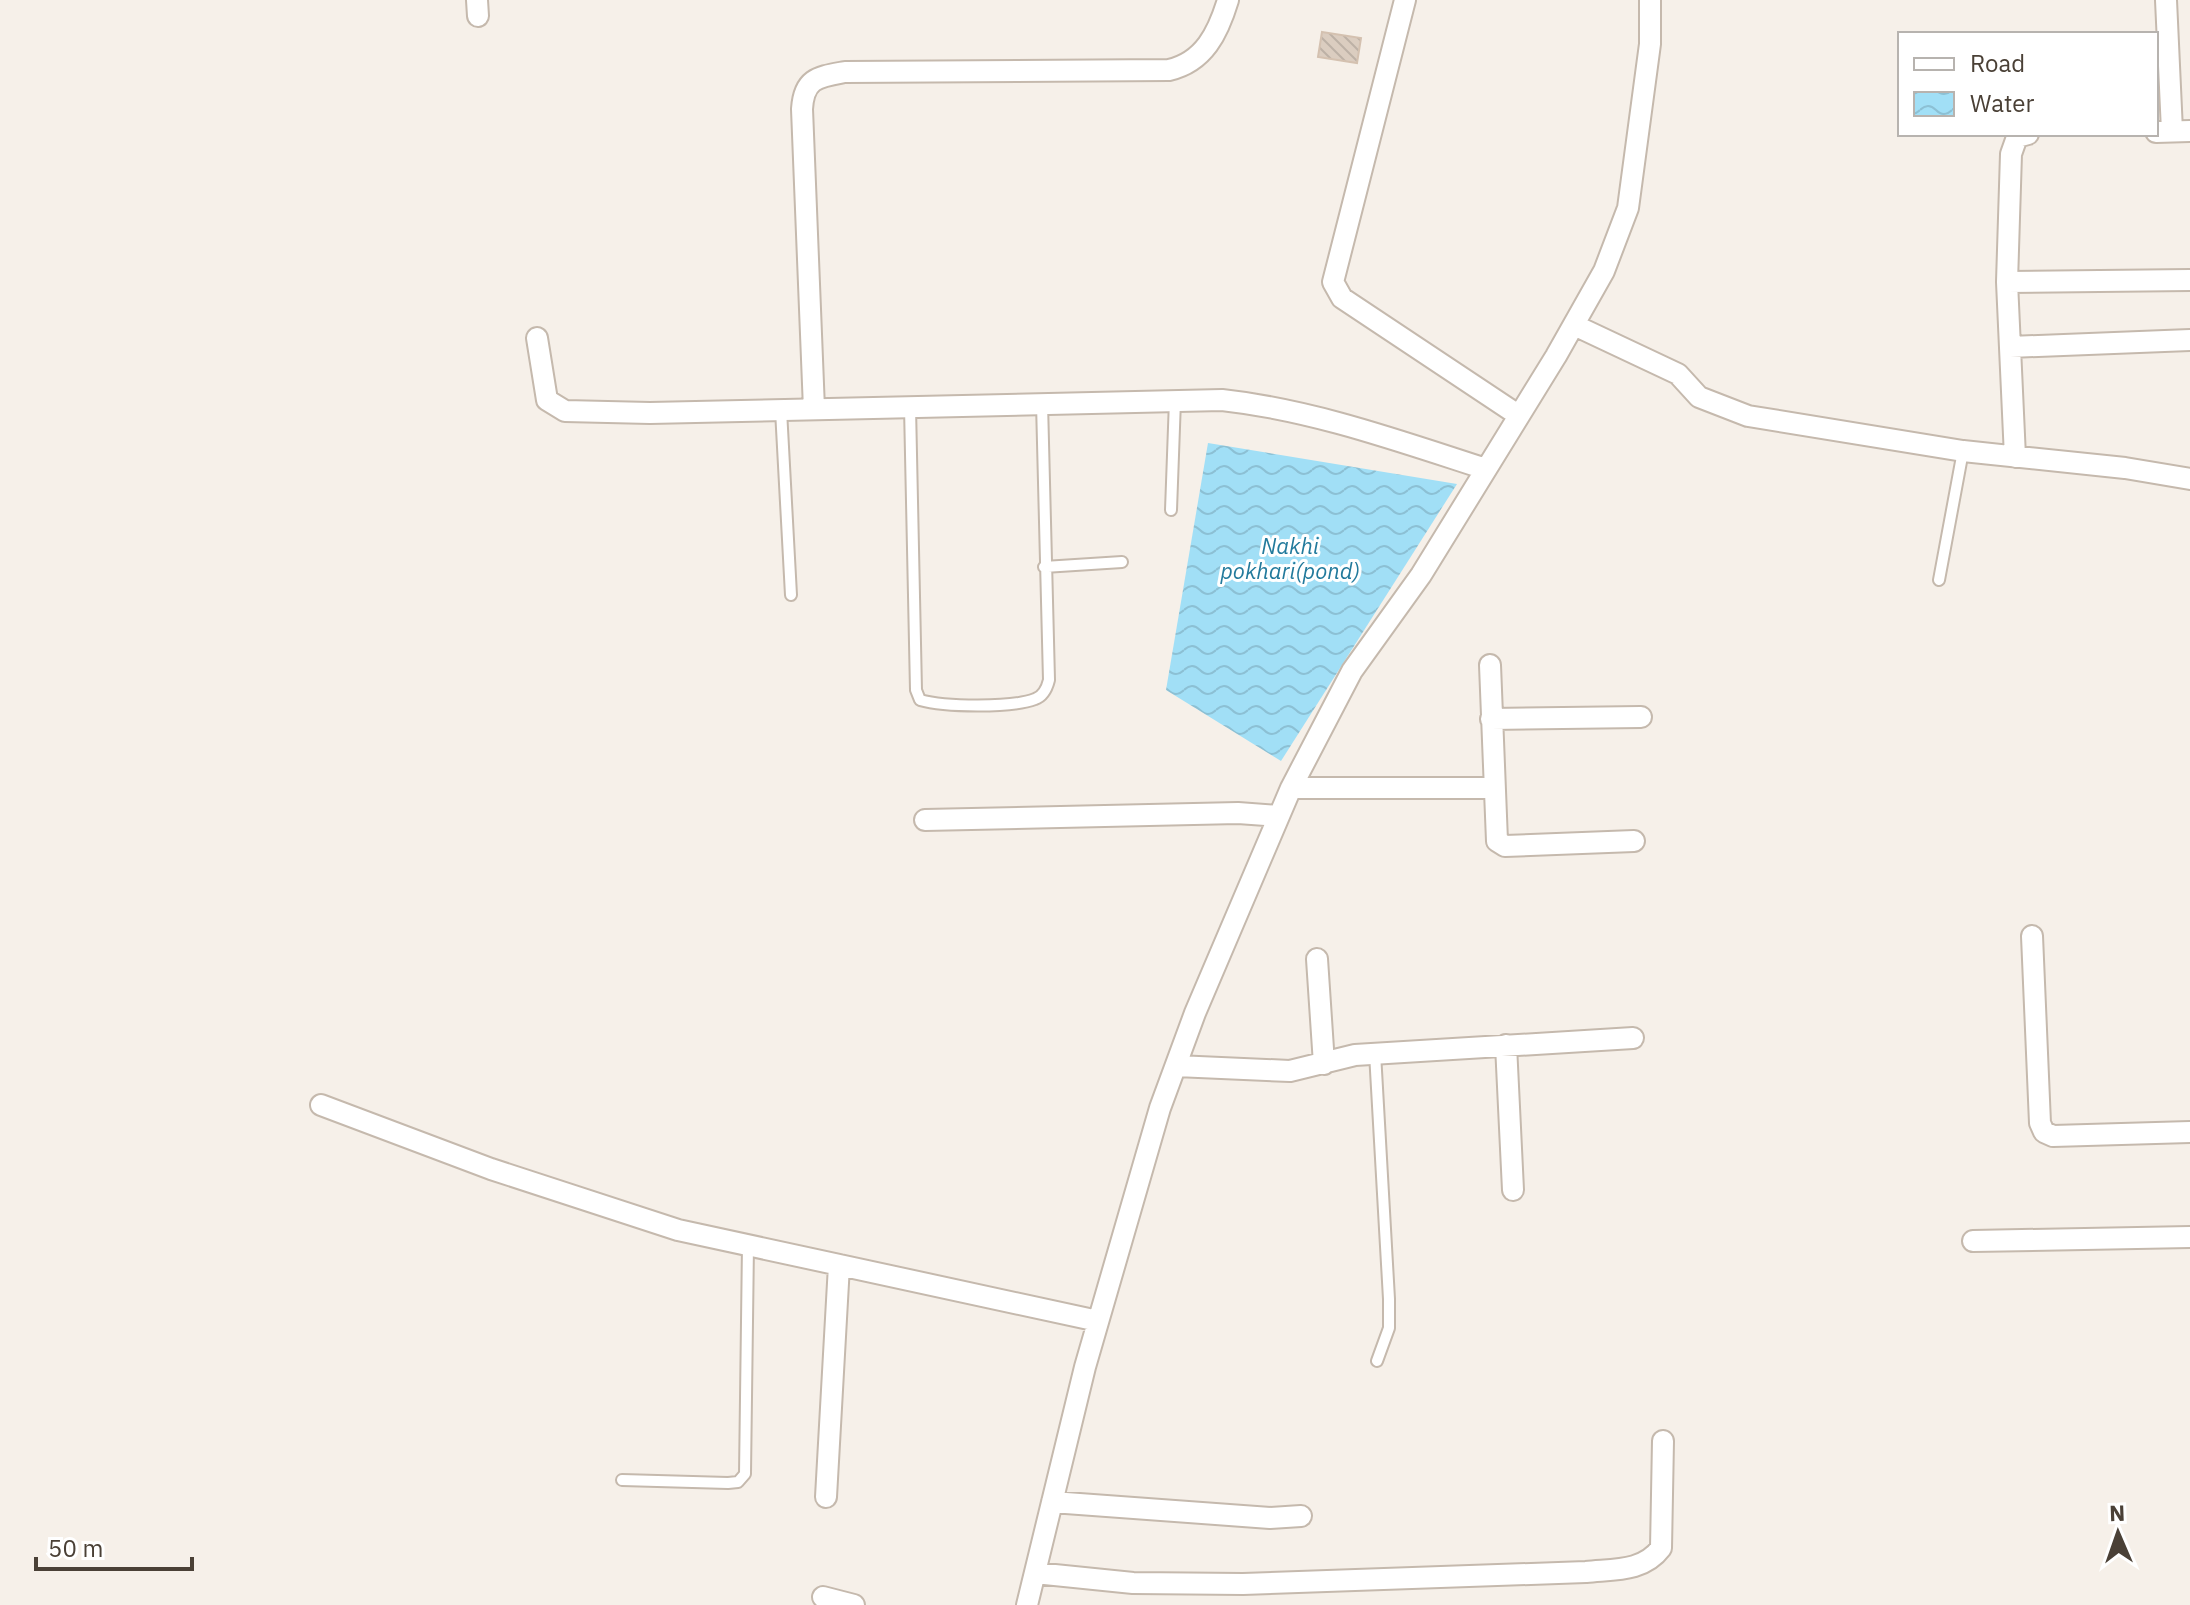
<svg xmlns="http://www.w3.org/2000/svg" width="2190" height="1605" viewBox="0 0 2190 1605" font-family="'IBM Plex Sans',sans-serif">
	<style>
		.water { fill: url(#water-waves) }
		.building { fill: url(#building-back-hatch); stroke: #d4c1b0; stroke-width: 2 }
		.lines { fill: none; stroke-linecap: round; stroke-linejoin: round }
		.service-casing { stroke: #c5b9ad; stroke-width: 14 }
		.minor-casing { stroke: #c5b9ad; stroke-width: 24 }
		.service { stroke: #fff; stroke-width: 10 }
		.minor { stroke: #fff; stroke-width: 20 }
		.labels { text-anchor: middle; stroke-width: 6; stroke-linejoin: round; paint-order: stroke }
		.water-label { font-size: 22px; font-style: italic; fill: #227a9c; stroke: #fff }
	</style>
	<defs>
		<pattern id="water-waves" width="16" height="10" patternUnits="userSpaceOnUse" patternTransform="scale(2)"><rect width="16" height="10" fill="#a1dff6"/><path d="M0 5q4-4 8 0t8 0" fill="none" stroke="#8cc0d4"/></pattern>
		<pattern id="building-back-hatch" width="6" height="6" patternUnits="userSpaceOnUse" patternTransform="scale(2)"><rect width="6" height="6" fill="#dbcdc0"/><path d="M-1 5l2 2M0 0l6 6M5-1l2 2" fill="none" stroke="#bdb1a6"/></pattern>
	</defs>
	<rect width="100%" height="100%" fill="#f6f0e9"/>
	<!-- water -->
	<path class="water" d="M1208 443 1457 484 1281 761 1166 690Z"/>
	<!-- building -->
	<path class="building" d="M1322 32 1361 38 1357 63 1318 57Z"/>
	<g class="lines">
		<defs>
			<path id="service" d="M910 407 916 690 920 700C944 707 1012 708 1035 699 1044 696 1047 688 1049 680L1042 403
				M781 410 791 595
				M1171 510 1175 400
				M1044 567 1122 562
				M1939 580 1963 451
				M1375 1053 1389 1299V1328L1377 1361
				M622 1480 728 1483 738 1482 745 1474 748 1245"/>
			<path id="minor" d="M477 0 478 16
				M1405 0 1333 282 1342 298 1518 415
				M2166 0 2172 131
				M2156 132 2190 131
				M2007 282 2190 280
				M1574 325 1678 374 1699 397 1748 416 1963 451 2125 468 2190 479
				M537 338 547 400 565 411 650 413 1222 400C1313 410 1399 441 1486 469
				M2010 347 2190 340
				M814 409 802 109C804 78 818 77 845 72L1169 70C1204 62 1218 33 1228 0
				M2015 457 2007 282 2011 154 2017 137 2028 134
				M1490 665 1497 841 1505 846 1634 841
				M1491 719 1641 717
				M1291 788H1493
				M925 820 1238 813 1278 816
				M2032 936 2040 1123 2044 1132 2053 1136 2190 1132
				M1317 959 1324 1064
				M1506 1045 1513 1190
				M1176 1066 1290 1071 1355 1055 1633 1038
				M321 1105 491 1169 678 1230 1098 1321
				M1973 1241 2190 1237
				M826 1497 839 1265
				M1052 1502 1270 1518 1301 1516
				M1035 1573 1133 1583 1243 1584 1586 1572C1614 1569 1643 1572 1661 1548L1663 1441
				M823 1597 854 1605
				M1027 1605 1085 1367 1160 1108 1195 1013 1291 788 1352 671 1421 575 1556 356 1604 271 1628 208 1650 44V0"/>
		</defs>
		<!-- service casing -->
		<use href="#service" class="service-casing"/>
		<!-- minor casing -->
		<use href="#minor" class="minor-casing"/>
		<!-- service -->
		<use href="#service" class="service"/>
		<!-- minor -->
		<use href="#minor" class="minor"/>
	</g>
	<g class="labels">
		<!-- water labels -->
		<g class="water-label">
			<text x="1290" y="554">Nakhi<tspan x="1290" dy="25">pokhari(pond)</tspan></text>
		</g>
	</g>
	<!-- legend -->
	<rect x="1898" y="32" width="260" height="104" fill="#ffffff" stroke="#b7b3af" stroke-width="2"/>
	<rect x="1914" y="58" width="40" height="12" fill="#ffffff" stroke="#b7b3af" stroke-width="2"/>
	<text x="1970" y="72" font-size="24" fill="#4a4036">Road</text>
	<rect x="1914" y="92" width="40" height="24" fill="url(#water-waves)" stroke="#b7b3af" stroke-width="2"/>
	<text x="1970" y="112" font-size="24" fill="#4a4036">Water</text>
	<!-- north arrow -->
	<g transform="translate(2118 1533) rotate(358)" stroke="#ffffff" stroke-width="6" paint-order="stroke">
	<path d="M0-6L14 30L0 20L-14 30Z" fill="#4a4036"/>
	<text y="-12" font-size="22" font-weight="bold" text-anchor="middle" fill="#4a4036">N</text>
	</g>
	<!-- scale -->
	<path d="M36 1557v12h156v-12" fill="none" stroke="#4a4036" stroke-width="4"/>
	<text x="48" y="1557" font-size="24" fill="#4a4036" stroke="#ffffff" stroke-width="6" paint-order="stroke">50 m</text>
</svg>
